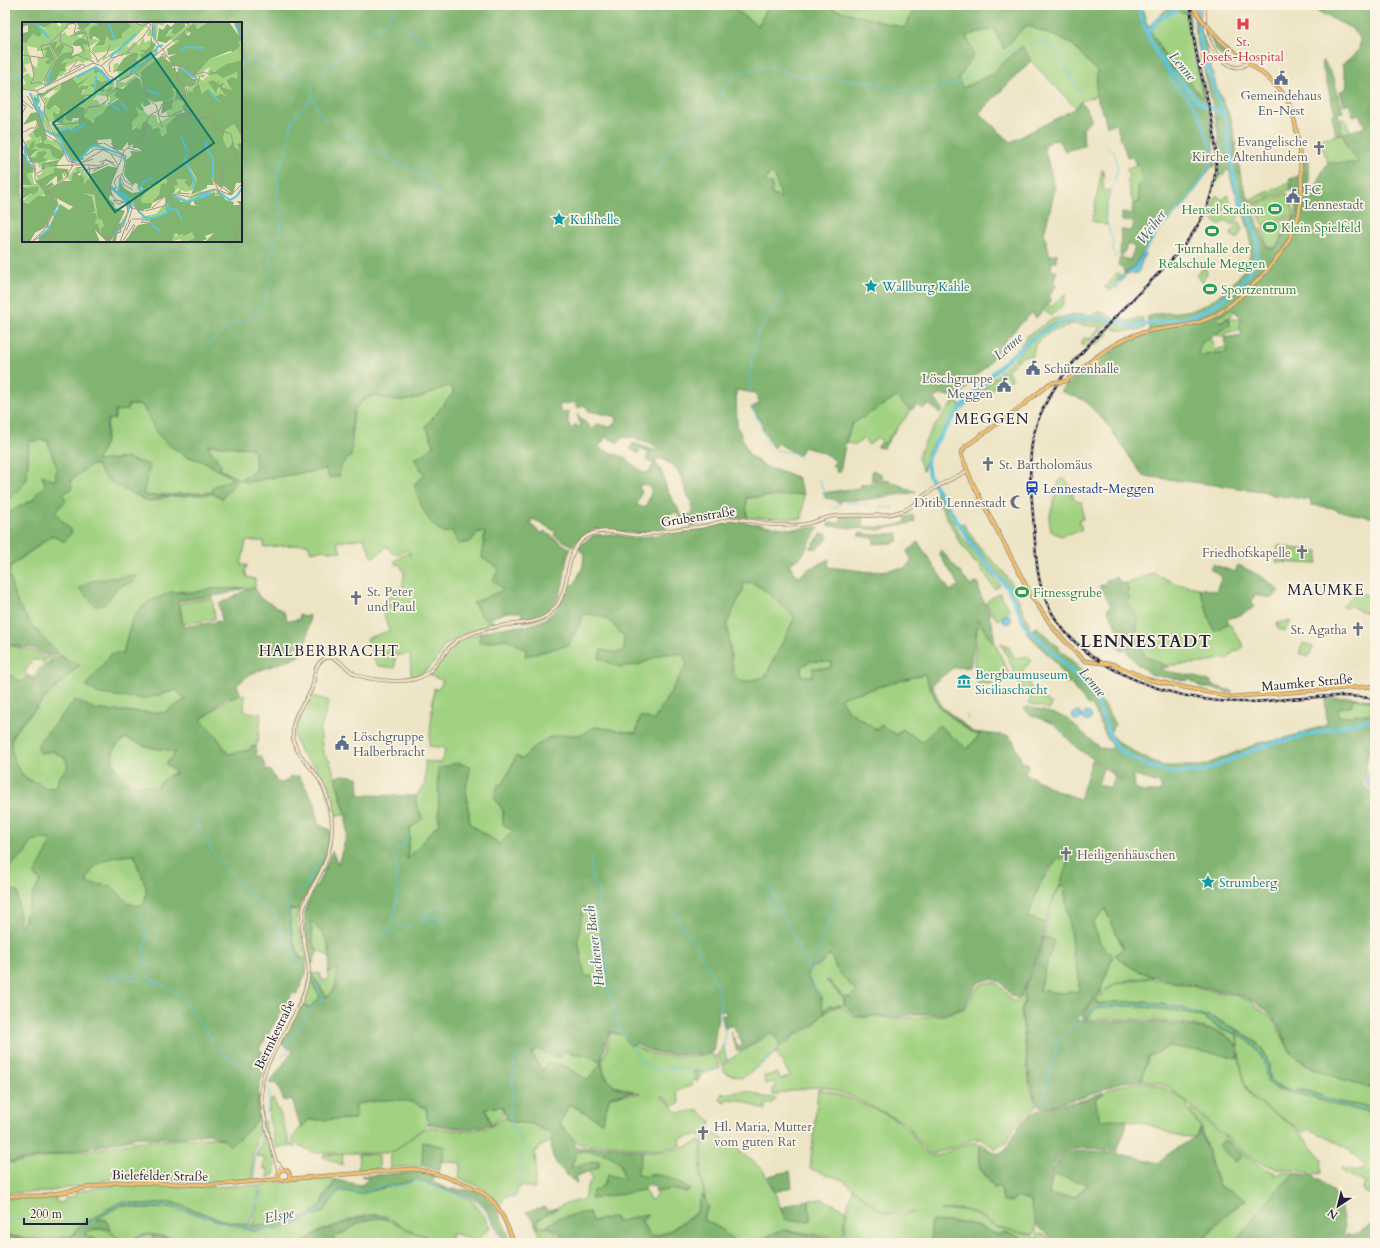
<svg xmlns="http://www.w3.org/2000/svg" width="1380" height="1248" viewBox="0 0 1380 1248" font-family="Cardo,serif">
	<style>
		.green { fill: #a1d281; stroke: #627a5e; fill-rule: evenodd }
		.forest { fill: #80b46f; stroke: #516b55; fill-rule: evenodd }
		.water { fill: #5fc4dc; stroke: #40738c }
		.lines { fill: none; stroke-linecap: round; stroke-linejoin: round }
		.stream { stroke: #5fc4dc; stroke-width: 1 }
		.canal { stroke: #5fc4dc; stroke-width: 2 }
		.river { stroke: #5fc4dc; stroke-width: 4 }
		.secondary-casing { stroke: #888380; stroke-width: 4 }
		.primary-casing { stroke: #888380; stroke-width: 4.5 }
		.secondary { stroke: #fbe6c3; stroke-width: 2.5 }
		.primary { stroke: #f4c16a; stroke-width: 3 }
		.rail-casing { stroke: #22223b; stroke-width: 2.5 }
		.rail { stroke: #fcf5e5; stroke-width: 1; stroke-dasharray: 3; stroke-linecap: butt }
		.primary-bridge-casing { stroke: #888380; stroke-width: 4.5; stroke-linecap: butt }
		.primary-bridge { stroke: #f4c16a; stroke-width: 3 }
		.labels { text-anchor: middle; stroke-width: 3.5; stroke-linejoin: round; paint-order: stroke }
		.health-label { font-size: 13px; fill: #be3a42; stroke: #fcf5e5 }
		.service-label { font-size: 13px; fill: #4e5e75; stroke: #fcf5e5; text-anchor: start }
		.worship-label { font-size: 13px; fill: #5b616d; stroke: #fcf5e5; text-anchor: end }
		.leisure-label { font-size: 13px; fill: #27864d; stroke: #fcf5e5; text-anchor: start }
		.culture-label { font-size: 13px; fill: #0d838f; stroke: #fcf5e5; text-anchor: start }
		.transit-label { font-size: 13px; fill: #164399; stroke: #fcf5e5; text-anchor: start }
		.street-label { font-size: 13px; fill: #22223b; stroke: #fcf5e5 }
		.water-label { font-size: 14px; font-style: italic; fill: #375b73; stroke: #fcf5e5 }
		.quarter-label { font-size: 15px; letter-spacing: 1px; fill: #22223b; stroke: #fcf5e5 }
		.district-label { font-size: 17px; font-weight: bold; letter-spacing: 1px; fill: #22223b; stroke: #fcf5e5 }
		.inset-river { fill: none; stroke: #5fc4dc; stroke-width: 2 }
		.inset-road { fill: none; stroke: #9c968d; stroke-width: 1 }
		.view { fill: #0f766e; fill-opacity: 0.15; stroke: #0f766e; stroke-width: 2 }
		.inset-edge { fill: none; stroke: #22223b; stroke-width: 2 }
	</style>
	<rect width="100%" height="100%" fill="#fcf5e5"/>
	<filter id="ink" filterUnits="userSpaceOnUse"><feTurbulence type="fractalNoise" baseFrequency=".025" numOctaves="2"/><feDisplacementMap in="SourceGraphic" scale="8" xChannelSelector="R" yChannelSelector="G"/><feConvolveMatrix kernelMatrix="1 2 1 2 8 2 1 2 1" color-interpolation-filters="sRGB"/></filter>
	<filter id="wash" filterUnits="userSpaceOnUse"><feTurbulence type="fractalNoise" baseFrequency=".012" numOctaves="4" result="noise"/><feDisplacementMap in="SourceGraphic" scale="16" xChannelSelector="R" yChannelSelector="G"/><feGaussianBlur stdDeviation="0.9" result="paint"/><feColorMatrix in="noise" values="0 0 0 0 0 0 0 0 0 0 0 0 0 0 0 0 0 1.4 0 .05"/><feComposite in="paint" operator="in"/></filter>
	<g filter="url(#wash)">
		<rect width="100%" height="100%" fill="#ede4c4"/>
		<!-- green -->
		<path class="green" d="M729 5H769L758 26Z
			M823 5H917L905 28 829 8Z
			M1177 11 1187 13 1203 98 1200 96 1179 68 1173 71 1151 32 1156 20Z
			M1026 25 1070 42 1097 71 1096 96 1081 101 1076 108 1031 61 1022 46 990 75 963 88 957 79 974 55 966 36 994 28 1004 49Z
			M1345 119 1351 132 1342 134 1339 120Z
			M1343 134 1348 148 1360 164 1328 163 1319 139Z
			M1139 164 1142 181 1138 186 1139 203 1133 204 1127 179 1129 178 1127 168Z
			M1102 170H1104L1103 190 1110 191 1105 214 1107 225 1092 221Z
			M770 172 775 177 782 198 772 195 765 182Z
			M1289 183 1291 189 1253 204 1251 199Z
			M1287 193 1295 213 1263 225 1255 205Z
			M1216 195 1223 200 1227 195 1239 217 1232 225 1225 220 1220 226 1209 217Z
			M1295 215 1275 248 1267 246 1262 228Z
			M1239 221 1242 230 1237 239 1230 234 1236 226 1234 224Z
			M1206 267 1207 274 1202 282 1196 274Z
			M1117 273 1121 275 1111 291 1104 287 1108 286 1109 283Z
			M1065 294C1065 305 1060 310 1051 315L1043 310 1048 304 1051 307Z
			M1232 309 1234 311 1230 316 1219 322 1216 318Z
			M1100 312 1113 317 1111 319C1100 314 1099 317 1087 318 1052 319 1047 326 1020 346L1027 336 1052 319 1081 314 1092 315Z
			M1142 317 1144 322 1130 324 1115 320 1116 319 1130 321Z
			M1241 317V329L1226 333V336L1213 335 1230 325 1229 318 1236 320Z
			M1082 321 1109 322 1084 346 1081 344 1084 338 1090 339 1101 327 1071 324 1062 329 1053 330 1035 344 1033 356H1023L1016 362 1014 359C1025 347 1042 329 1060 325 1067 323 1075 322 1082 321Z
			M1113 323 1131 327 1145 325V328C1131 332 1122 332 1109 327Z
			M1106 330 1109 334 1096 345H1092Z
			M1207 339 1212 340 1214 350 1226 347 1227 352 1198 355 1201 343Z
			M1012 360 1014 364 1007 370 1013 378 1010 381 1004 375 1001 378 1002 380 990 392 986 388 972 404 970 402Z
			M448 386 453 389V393L426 426 434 445 426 453 414 459 425 475 452 531 470 542 478 532 485 531 482 558 499 568 503 590 473 603 489 626 461 636 447 645 445 644C439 660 429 671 411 678L410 653 395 656V668L378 666 373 658 367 638 389 631 382 608 390 604 386 595 403 586 404 572 399 564 396 565 394 561 408 553 411 556 407 550 398 555 392 553 387 546 383 549V551L372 557 364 538 337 542 341 552 321 550 311 552 308 544 264 547V541H246L241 565H247L245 571 247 577 255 579V588L209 589 193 593 179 591 137 612 131 623 123 653H116L143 699 177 690 186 700 163 713 97 710 75 700 40 741V753L53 751 66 759 68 767 59 778 57 787 44 788 40 783C17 780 6 753 14 733L49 694 80 665C53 662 2 595 10 567L53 535 72 532 55 512C62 496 75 464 97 465 106 486 131 491 149 502L164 497 214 494 221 499 238 479 220 469 217 459 206 445 253 448 256 466 246 482 326 469 339 476C340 460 352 448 352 438 354 414 349 406 374 395 405 407 420 397 448 386Z
			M896 397 911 411 884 444 878 438 869 445 863 439 855 445 846 442 852 424Z
			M955 401 961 406 928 451 923 471 918 458C926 436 939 418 955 401Z
			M128 405H142L157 433 186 456 205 462 234 479 213 487V492L150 496 143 494 150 465 96 461C99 456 103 450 105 444 111 420 100 419 128 405Z
			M47 440 57 468 55 482 42 475 45 485 39 491 34 499 8 513H5V506L27 479 29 441Z
			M1063 478C1070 483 1073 489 1073 498L1078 502H1082L1083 519 1079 520 1082 530 1060 536 1051 531 1049 519 1059 481Z
			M936 490 959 533 1000 585 995 589 976 562 975 563 959 541 935 494Z
			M804 494 802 519 747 518 746 498Z
			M963 523 978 546 1003 571 1011 583 1030 626H1028L1025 622 1008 584 976 547 961 524Z
			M1278 545 1290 548 1318 551 1317 564 1276 562Z
			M1154 573 1176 584 1199 588 1214 631 1229 623 1244 646 1238 651 1235 650 1227 660 1223 658 1205 663 1171 665 1168 667 1145 656 1136 638 1138 617 1130 607 1127 583Z
			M751 582C764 587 783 607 795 617L765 678 742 682 733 673 727 623 743 590V584Z
			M1357 591 1375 599V607L1370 614 1360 611 1350 605 1345 609 1342 606Z
			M999 593 1011 611 997 620 986 602Z
			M212 598 215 619 183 624 180 603Z
			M584 614C606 614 610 621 624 637V651L617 653 601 650 599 658 638 665 663 654 683 653 687 664 654 721 640 717 636 733 595 727 580 735 559 736 537 745 522 759 516 756 503 784V824L514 831 500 844 470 824 466 788 470 766 438 769 439 823 407 860 410 828 423 819 416 804V796L425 784V761L440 763 444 755 445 748 429 746 434 688 438 690 443 681 430 675C448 652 450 643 480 633L479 643 507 639 526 650 525 656 569 645Z
			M978 619 988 636 995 644 1009 673 1008 678 1001 682 978 685 974 662Z
			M1291 621 1285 631 1278 629 1277 623Z
			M1001 643 1008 646 1014 658 1028 656 1032 661 1022 670 1031 682 1028 684 1035 692 1052 704 1050 709 1028 703 1031 698 1016 680 1013 669Z
			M1303 643 1313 647 1309 657 1299 653Z
			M5 644 34 651 44 656 40 660H32L25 672 27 677 22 683H5Z
			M45 657H55L34 680 32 678 44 663 41 661Z
			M810 661 832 662 831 668 813 676H801V667Z
			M924 674 939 707 973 734 981 733 967 749 922 742 902 729 897 735 881 725 877 731 848 710 839 698Z
			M241 695H245L244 711 261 714 258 742 256 746 251 747 250 750 228 754 215 734 201 720 227 700Z
			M310 695 329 701 320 731 323 753 330 761 346 815H333C330 800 325 783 317 769 313 763 306 760 302 754 287 733 297 713 310 695Z
			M1353 699 1375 702V713L1339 717 1338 708 1351 707Z
			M126 738 148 747 168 750 175 753 171 759 176 772 166 777 155 789 145 785 129 784C113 769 103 752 126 738Z
			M50 839 49 847 44 860 41 880 34 892 23 924 19 926 18 893 6 889 11 877 8 868 24 854 34 840Z
			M135 855C137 874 154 887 142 906 124 908 126 896 113 889 106 885 94 884 86 883 92 859 114 856 135 855Z
			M1066 858C1070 872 1056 891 1051 904 1048 910 1047 916 1045 923L1028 917 1040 884 1058 859Z
			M1064 886 1073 953 1079 976V991L1062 993 1039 990 1054 940 1044 937 1051 905 1060 887Z
			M582 908 597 909 609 985 600 983 598 977H585L578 940Z
			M289 909 299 910 296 920 307 958 301 959C292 943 290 927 289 909Z
			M1105 909 1123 948 1115 955 1125 964 1153 977C1132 978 1117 981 1099 994L1113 956 1100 943 1093 923Z
			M311 920 327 940 330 957C309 947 313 941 311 920Z
			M830 954 837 970 856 991 850 997H843L826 980 843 998 844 1005 829 1006 823 1011 821 998 822 1000 823 998C817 992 813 984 808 977L811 968C820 965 824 962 830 954Z
			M338 968 336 986 328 998 311 973 321 974V980H328V972Z
			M1150 978 1234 995 1250 1001 1274 1020 1290 1052 1300 1061 1311 1067 1375 1090V1107L1346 1104 1301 1090 1292 1091 1286 1090 1274 1084 1270 1078 1266 1056 1254 1039 1239 1031V1030L1209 1016C1200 1016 1191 1011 1182 1008 1155 1002 1126 999 1099 1004L1095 999 1117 983Z
			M310 979 320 997 309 1008 302 1003Z
			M993 982 998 984 1013 1001H1017L1023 995 1024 1002 1021 1010 1030 1089 1037 1106 1015 1125 1007 1142 995 1149 982 1139H974L933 1154C918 1148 916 1131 903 1122 881 1112 841 1088 819 1087 804 1087 788 1092 773 1095V1089L776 1088 774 1082 765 1084 764 1076 778 1073 780 1080 790 1076 776 1052 794 1036 813 1027 821 1015 834 1007 840 1006 844 1008 854 1016 859 1018 873 1016 893 1019 946 1015 965 1008 978 987 984 983Z
			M1113 1006H1143L1185 1012 1205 1018 1221 1030 1236 1034 1238 1047C1222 1017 1119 1018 1087 1019L1095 1009Z
			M610 1033 623 1035 630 1046 634 1044C649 1059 690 1058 710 1054L715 1056 720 1068 705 1073 694 1070V1074L697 1076 691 1085 676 1092 680 1103 673 1106 666 1098 660 1096 667 1101 678 1113 698 1110 711 1121 710 1129 701 1138 700 1134 680 1139 681 1146 657 1150 642 1149 611 1144 582 1145 575 1141 560 1124 569 1104 602 1122 610 1097 641 1093 614 1086 604 1074 602 1061 607 1050Z
			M771 1033 779 1042V1047L771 1057 742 1078 725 1073 723 1068 726 1062Z
			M1237 1034 1249 1041 1255 1048 1264 1061 1267 1079 1277 1090 1304 1095 1345 1108 1375 1112V1192L1372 1191 1371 1194 1362 1190 1365 1183 1345 1173 1341 1168 1360 1171 1364 1166C1356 1149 1325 1137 1309 1129L1303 1133C1289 1118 1266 1112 1253 1097 1239 1082 1240 1053 1237 1034Z
			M723 1045 727 1060 722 1066 718 1056Z
			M1170 1046 1239 1058 1245 1084 1251 1097 1296 1128 1322 1159 1321 1173 1318 1174C1290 1167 1277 1174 1249 1156L1170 1088 1161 1084 1142 1080 1148 1057Z
			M537 1048 560 1057 562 1051 592 1057 601 1063 588 1081 574 1071 547 1063 543 1070 532 1054Z
			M1140 1082C1159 1084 1173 1091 1187 1103L1189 1111 1200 1127 1196 1136C1180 1143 1159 1126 1143 1123 1129 1120 1115 1118 1100 1120L1095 1099 1108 1090 1123 1085Z
			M818 1089C840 1093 888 1113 905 1126 918 1136 918 1156 937 1156 951 1151 979 1133 989 1150L980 1147 979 1167 994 1189 1000 1185 1017 1196 1031 1200C1031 1212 1037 1221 1036 1233L1032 1234C1022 1233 1010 1232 1001 1228 977 1218 969 1204 941 1211L963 1210 973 1212 1001 1229 1032 1235 1037 1239 1038 1234H1042L1053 1239 1054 1243H1032L1014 1235 1004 1233 999 1235 968 1223 931 1221V1243H844V1240L847 1239C842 1222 848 1205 853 1188 874 1207 884 1219 914 1213L885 1212 872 1204 843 1180 810 1169Z
			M747 1091 763 1097 776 1098 772 1103 765 1105V1110L740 1100 727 1099 725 1102 720 1100 721 1094Z
			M259 1096 262 1116 253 1154V1179L207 1182 120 1178 46 1192 5 1193V1162L14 1163 82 1150 83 1152 138 1141 210 1138 223 1139 258 1119 257 1110Z
			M399 1098 411 1101 426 1108 428 1124 396 1150 387 1153H315L292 1142 295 1134 308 1120 354 1119 356 1104Z
			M273 1099 280 1113 289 1143 296 1147 287 1146 276 1148 268 1115 271 1100Z
			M502 1106 504 1114 491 1125 486 1108Z
			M1191 1108 1248 1157 1262 1167 1276 1173 1273 1177 1283 1172 1294 1173 1272 1196 1234 1243H1201L1224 1217 1246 1200 1219 1187 1200 1126 1191 1112ZM1224 1140 1243 1156 1236 1162 1219 1146Z
			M505 1117C511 1125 524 1122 533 1124 540 1126 547 1132 554 1135L551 1141 540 1147 538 1151H535L536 1167 535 1188 520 1186 515 1197 506 1196 500 1206C489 1190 477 1185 459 1179L461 1163 442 1161 445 1147 423 1142 422 1166 390 1168 391 1154 420 1131 430 1127 463 1131 488 1128Z
			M264 1120 276 1167 274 1175 268 1178V1169H264V1157L256 1156 262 1143V1126Z
			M715 1134 731 1144 763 1170 778 1200 784 1218 798 1221 810 1220 809 1200 822 1199 846 1210 843 1238 786 1230 752 1243H736L723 1230 703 1219 709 1206 706 1201 701 1177 703 1139 707 1136Z
			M700 1141 702 1143 700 1177 705 1199 702 1195 696 1213 669 1231 650 1237 642 1222 648 1215 646 1214 617 1222 615 1217 592 1221 589 1212 557 1218 546 1227H539L537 1220 562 1205 584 1199 587 1187 592 1179 589 1171 599 1161 571 1167 577 1152C590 1150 616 1151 622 1166 624 1170 624 1175 624 1179L608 1175 602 1187 591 1199 644 1190 651 1201 659 1191 672 1189 685 1192 690 1190 655 1174 643 1177 637 1175 643 1151C662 1152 684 1150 700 1141Z
			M343 1154 342 1165 323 1157 324 1155Z
			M359 1154 379 1155V1169L358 1170Z
			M1053 1175 1088 1183 1076 1197 1049 1195Z
			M328 1178 336 1180 324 1197 322 1205 309 1216 253 1226V1222H256C252 1214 262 1198 261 1185L278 1181 282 1183 290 1180Z
			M416 1180 471 1199 483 1214 490 1228 478 1240 452 1233 450 1243H337L331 1239 355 1226 356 1224C392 1209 394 1229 426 1236L408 1230 386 1216 373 1214 355 1218 317 1232 302 1243H192L152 1234 140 1235 125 1243 117 1237 114 1243H103L85 1235 88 1230 106 1229 116 1237 110 1230 106 1220H97L103 1215 121 1205 145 1209 170 1207 254 1231 292 1226 323 1212 339 1190 359 1194Z
			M118 1184 203 1187 258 1185 259 1193 250 1225 222 1220 172 1202 147 1205 124 1202 105 1210 74 1232 75 1234C53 1241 27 1241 5 1234V1198H38L55 1196 57 1203 65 1202V1198L75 1196V1192Z
			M547 1228 552 1229 564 1243H545L537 1229Z
			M1375 1233V1243H1362Z
			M152 1235 154 1243H127L140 1236Z"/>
		<!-- forest -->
		<path class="forest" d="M5 5H729L758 26 769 5H823L829 8 905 28 917 5H1141L1148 27C1166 12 1162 5 1189 5L1190 27 1187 13 1177 11 1156 20 1151 32 1173 70 1179 67 1200 96 1203 98 1191 34C1200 79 1215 122 1215 167L1212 166 1184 206 1155 234 1133 268 1124 273 1123 268 1118 265 1120 257 1130 260 1135 247 1128 244 1122 256 1120 255 1121 230 1132 231 1134 222 1122 221V212L1132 214 1133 204 1139 203 1138 186 1142 181 1139 164 1136 165 1132 156 1127 157 1116 124 1107 126 1103 112 1096 96 1097 71 1070 42 1026 25 1004 49 994 28 966 36 974 55 958 79 963 88 990 75 1022 46 1031 61 979 113 1011 142 1076 108 1081 101 1091 117V121L1083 128 1084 146 1065 151 1058 140 1051 141 1044 147 1055 189 1044 234 1050 256 1057 253 1056 262H1052L1051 270 1057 271 1053 283 1057 284 1049 296 1052 300 1036 318 1032 313C1021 323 1010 334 1001 346 996 352 994 357 989 362L990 363 969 382 971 384 955 399C949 395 941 393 934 398L943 410 940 413 928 404 923 409 917 405 911 411 896 397 852 424 846 440 840 472 837 473 835 466H831L836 461 822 452 803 447 799 455 777 443 773 448 766 433 763 432 762 422 751 408 760 403 755 393 736 390 737 425 749 455 766 467 797 477 804 494 746 498 747 518H726L692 526 683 523 677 512 670 514 671 518 666 523V528C656 530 645 534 634 533 622 533 611 528 599 531V529L596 528 572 546 554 535 556 532 544 525V524L532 519 530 524 542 534 544 531 570 549C569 554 566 559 566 564 562 593 559 618 523 622L521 612H507L491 618 496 625 489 626 473 603 503 590 493 580 499 568 482 558 485 532H478L470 542 458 544 452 531 444 533C424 521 421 505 414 484L425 475 414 459 426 453 434 445 426 426 453 393V389L448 386C420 397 405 407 374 395 342 409 355 427 351 456L340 466 339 476 329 478 326 469 246 482 240 479 254 472 256 466 253 448 207 445 221 465 220 469 238 479 222 499 214 494 164 497 149 502C131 491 106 486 97 465H91L71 480 72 489 63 494 66 501 55 512 72 532 64 542 52 535 9 567C8 573 10 577 11 583 18 615 38 632 59 654L47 655 33 648 5 644V513H8L34 499 36 494 45 485 42 475 55 481 57 468 47 440 29 441 27 479 5 506ZM23 23H241V241H23ZM770 172 775 177 781 198 772 195V184L765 182ZM575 402 577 408 585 405 589 411 617 417 616 423 609 427 597 424 593 430 577 414 581 426 579 427 576 424 571 429 568 422 569 411 561 414 559 405ZM128 405H142L157 433 167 444 186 456 205 462 233 479 212 487 213 492 150 496 143 494 150 465 125 458 96 461 105 444 107 420 115 419V411L128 410ZM606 437 619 443 622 437 626 438 631 437 654 444V447L657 448 656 451 633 443 630 449 638 453 640 449 649 453 646 460 654 464 649 472 644 473 623 457 598 448ZM660 458C668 462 676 467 680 475 685 485 686 497 694 504L691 505 693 514 681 516C678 505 671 500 667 489 663 480 663 469 655 463ZM641 484 651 487V494L645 508 637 505 642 491 639 489Z
			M1310 5H1375V518L1338 511 1333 508 1311 505V500L1273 495 1263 491 1143 476 1107 424 1084 400 1060 391 1081 372 1084 374 1100 363 1099 359 1111 350 1112 352 1117 349 1116 346 1134 337 1149 334 1150 327 1147 317C1162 311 1181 314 1198 308 1209 304 1221 294 1230 286 1273 247 1237 215 1229 169L1217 181C1218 165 1220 151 1218 135 1213 94 1196 55 1194 13L1205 28 1209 46 1206 49 1217 89 1231 118 1241 178 1266 246 1271 249 1276 248 1297 214 1296 200 1289 179 1303 175 1302 159 1309 157V187L1317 185 1322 172 1328 163H1359L1348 148 1343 134 1365 127 1359 114 1353 116 1349 103 1344 105 1340 91 1345 90 1347 85 1342 65 1359 50 1360 38 1351 28 1318 12ZM1232 309 1241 317V322L1239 324 1242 335 1224 338 1227 352 1198 355 1201 343 1230 325 1229 318 1220 322 1216 318Z
			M1210 35 1231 55 1234 63 1232 64C1220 56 1212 48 1210 35Z
			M1324 61 1334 80 1343 112 1338 113 1342 134 1336 135 1332 115 1335 113 1321 62Z
			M896 429 884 448 877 447 882 442 884 444Z
			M872 470 881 474 883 477 872 481Z
			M887 480 916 492 863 500H843L839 503 833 499 826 498 823 493 859 488 860 485Z
			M913 515 915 522 879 530 828 526V523H840L841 516 863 517V526C876 527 893 528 906 522L905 517Z
			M735 521 792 529 819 527 801 557 789 564 798 577 807 570 829 559 828 567 871 572 905 568 912 560 907 552 918 542 950 591 959 585 939 554 941 550 963 576 970 586 978 582 980 595 991 614 989 616 992 623 995 644 978 620 970 667 953 668 932 684 941 706 973 732 1009 736V739L1013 740 1021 760 1029 765 1025 773 1057 791 1080 799 1092 760 1122 780 1123 779 1077 748 1054 724 1029 714 1024 708 1029 707 1065 717 1100 748 1110 749 1113 746C1102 734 1101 718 1091 705L1087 704 1069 682 1067 684 1060 677 1063 674 1057 664 1026 632 1037 627 1083 671 1084 684 1107 709 1115 725 1110 732 1115 740 1139 755 1164 766H1202L1259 743 1279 740 1327 725 1325 699 1349 697 1375 701 1353 699 1351 707 1338 708 1339 717 1375 713 1363 784 1375 797V1089C1348 1081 1313 1073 1292 1053 1285 1045 1283 1032 1277 1023 1271 1013 1258 1003 1247 998 1213 984 1138 984 1116 955L1124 948 1105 909 1093 924 1100 943 1113 956 1099 994 1093 1000 1095 999 1098 1004C1126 999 1154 1002 1182 1008 1191 1011 1200 1016 1209 1016L1238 1030 1236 1034 1221 1030 1205 1018 1185 1012 1136 1006 1100 1007 1095 1009 1087 1019H1083L1082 1016 1093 1000 1078 1018 1080 1021C1115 1020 1206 1019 1233 1041 1238 1046 1238 1052 1239 1058L1170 1046 1148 1057 1142 1080 1122 1082 1081 1098 1041 1107C1028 1100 1024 1027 1022 1009L1025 1002 1024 991 1034 967 1044 937 1054 940 1039 990 1062 993 1079 991V976L1073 953 1064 886 1060 887 1068 858 1064 856C1043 866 1035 897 1028 917L1045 923 1042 940 1021 997 1017 998 1012 996 1001 982 992 979 984 980 977 984 964 1007 945 1014H915L900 1017 856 1016 844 1005 845 1001 843 998 826 980 831 982 843 997H850L856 991 837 970 830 954C822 965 822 963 810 967L807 977 821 998 823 1010 829 1006 841 1005 824 1012 812 1026 798 1032 779 1047V1042L770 1032 741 1051H737L730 1031 738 1047H741L742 1043 733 1026H728L725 1029 722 1015 726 1016 725 1010 721 1011 720 1008 719 1009 713 1052C692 1056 652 1057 636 1043L631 1046 623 1035 609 1032 601 1062 594 1057 562 1051 560 1058 536 1049 531 1054 542 1071 547 1063 563 1065 588 1080 601 1063C606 1086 614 1088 635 1092L610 1096 602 1122 569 1104 560 1124 575 1141V1148L611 1146 643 1151 637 1175C644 1177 647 1175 654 1175 666 1174 681 1183 690 1190L685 1192 672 1189 655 1192 656 1187 647 1185 644 1190 591 1199 593 1191 602 1187 608 1175 624 1179 620 1163C608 1152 593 1150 577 1152L571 1167 599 1161V1167L575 1177 577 1184C560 1169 546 1158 553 1135L533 1124 508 1121 502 1106 486 1108 491 1125 464 1129 428 1124 426 1108C398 1095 385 1100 356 1104L355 1119 308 1120 301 1129 292 1099 284 1101 277 1084 269 1083 293 1051 281 1043 302 1003 309 1008 320 997 310 979 311 973 327 998 336 986 338 968 328 972C332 946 329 939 311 921L313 944 318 951 312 965 304 928 305 914 307 903 322 875 332 851 338 864 347 834 346 815 336 777 343 775 358 777 359 795 416 796V804L423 819 410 828 407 860 439 823 438 769 456 763 471 766 466 788 470 824 500 844 513 831 503 824V811L494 797 498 784H503L516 756 522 759 537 745 548 738 559 735H580L595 727 636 733 640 716 654 720 687 664 683 654H663L638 665 619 667 599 658 601 650 617 653 624 651V637C610 621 606 614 584 614L569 645 525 656 526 650 507 639 479 643 480 633C490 630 499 628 508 627 517 626 527 627 536 623 552 618 566 600 568 583L574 585 583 566 584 552H581L579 546 594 535 613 534 634 538 645 537 687 530 700 529ZM751 582C764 587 783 607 795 617L765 677 742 682 733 673 727 623 743 590V584ZM810 661 832 662 831 668H813V676H801V667ZM924 674 939 707 973 734H981L967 749 939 725 922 742 902 729 897 735 881 725 877 730 848 710 840 698ZM1103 768 1115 776 1111 788 1098 784ZM1132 775 1159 783 1162 788 1159 792H1143L1136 789ZM583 908 597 910 609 985 600 983 598 977 585 976 578 940Z
			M859 533 877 535 898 533V541L891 543 874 544V538L859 536Z
			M821 534H827V540L817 548 810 549Z
			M1212 564 1235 572 1238 565C1253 572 1267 578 1279 591L1272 598 1254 595 1252 602 1255 607 1240 615 1227 619 1229 623 1214 631 1199 588 1216 591 1222 577 1210 569Z
			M136 575 134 581 118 587 104 605 95 606 79 588 91 581Z
			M1116 577 1122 583H1127L1130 606 1138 617 1136 638 1145 656 1168 667 1160 668 1164 671 1195 676 1203 680 1211 681V685L1232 691V693L1210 688H1202L1188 678 1187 681 1152 675 1138 665 1124 648 1122 652 1116 644 1123 638 1107 609 1111 605 1099 586 1106 584V580Z
			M245 588 225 594 178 601 183 627 222 621 219 604 250 588H255L259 597 283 611 288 621 300 619 299 615 310 616 306 646 302 644 297 653 300 655 299 656 250 674 237 685 241 695 226 698 201 720 215 734 228 754 250 750 251 747 256 746V754L258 757 261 756 267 771 270 770 277 782 283 783 292 776 296 778 298 775 315 803 318 824 330 830 329 847 321 870 299 907V910L289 909C290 927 292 943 301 959L307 958 306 973 297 994 293 993 259 1049 269 1057C261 1075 255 1099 258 1119L248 1131 230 1146 223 1139 207 1134 178 1138 139 1137 82 1150 5 1163V683L11 675 22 683 28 675 34 680 55 657 61 656 80 665C67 677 15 725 11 739 10 747 13 759 17 766 21 777 29 782 40 783L44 788 57 787 58 778 68 767 66 759 53 751 39 753 38 746 40 741 75 700 97 710 163 713 185 700 177 690 143 699 99 694 86 686 111 654 123 653 131 623 137 612 148 602 171 592 193 593 209 589ZM126 738 148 747 168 750 175 753 166 764 176 773 166 777 155 789 149 786 129 784C113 769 103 752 126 738ZM50 839 49 847 34 876 41 881 34 892 23 924 20 925 18 892 6 888 11 877 8 868 24 854 34 840ZM135 855C137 874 154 887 142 905 125 908 124 894 111 887 104 884 93 884 86 883 92 859 114 856 135 855Z
			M1239 1031C1251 1037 1264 1047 1268 1061 1270 1068 1268 1079 1274 1084 1282 1091 1291 1090 1300 1090 1310 1089 1328 1100 1338 1102 1350 1105 1363 1104 1375 1107V1112L1345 1108 1304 1095 1277 1090 1268 1082 1264 1061 1255 1048 1249 1041 1237 1034Z
			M694 1070 703 1072 698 1083 696 1080H694L697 1076 694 1074Z
			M1103 1092V1094L1095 1098 1100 1120 1114 1119 1127 1121 1117 1152C1099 1149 1066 1142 1055 1162 1050 1172 1051 1185 1049 1195L1076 1197 1088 1184 1053 1175C1054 1169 1057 1160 1062 1156 1078 1144 1139 1157 1158 1163L1168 1154 1197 1136 1200 1129 1218 1186 1246 1199 1223 1216 1200 1243H1119L1117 1238C1100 1242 1078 1248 1061 1240V1243H1054L1053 1239H1056C1038 1231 1031 1220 1031 1201L1017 1196 1012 1202 1003 1201 1000 1186 995 1188 980 1167V1146L999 1154C1010 1152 1014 1128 1025 1119 1040 1105 1061 1105 1080 1101 1088 1099 1095 1095 1103 1092Z
			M1225 1140 1243 1156 1235 1162 1219 1146Z
			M423 1142 445 1147 439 1171 422 1166Z
			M790 1171 792 1187 775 1192 768 1176Z
			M419 1172 435 1176 433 1182 450 1190 452 1189C462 1190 475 1189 483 1194 495 1201 505 1226 510 1239L502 1238 484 1207 477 1201 471 1197 416 1180 359 1194 339 1190 323 1212 292 1226 254 1231 170 1207 145 1209 122 1205 103 1215 97 1220 106 1219 110 1230C104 1227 91 1228 85 1233V1235L103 1243H5V1235C28 1241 53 1242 75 1235L74 1232 79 1228 82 1223 91 1220 120 1202 147 1205 172 1202 222 1220 254 1226 309 1216 322 1205 324 1198 336 1180 361 1185 369 1179 361 1176Z
			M1294 1173 1313 1175 1315 1177 1314 1178 1321 1180 1332 1191 1341 1208 1344 1227 1341 1243H1234L1272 1196Z
			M702 1195 709 1206 703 1219 723 1230 736 1243H565C561 1235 555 1227 546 1227L557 1218 589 1212 592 1221 615 1217 617 1222 646 1214 648 1215 641 1221 651 1238 667 1233 696 1214Z
			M809 1200 810 1221H791L784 1218 781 1208 796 1202Z
			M545 1207 547 1211 557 1208 537 1220 539 1227 536 1228 534 1221 526 1212Z
			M375 1215 383 1216 389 1220C376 1216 368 1219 356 1224L355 1226 332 1239 337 1243H304L317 1233 359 1218Z
			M931 1221 968 1223 998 1235 1004 1233 1014 1235 1032 1243H931Z
			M1373 1223 1375 1225V1233L1362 1243H1343L1345 1235 1357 1234Z
			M783 1230 839 1240 842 1243H752Z
			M152 1235 187 1243H154Z"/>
		<!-- water -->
		<path class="water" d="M1144 251 1145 253 1138 273 1126 274 1121 282 1118 281 1121 276 1133 268Z
			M1002.5 619a4.5 4.5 0 1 1 9 0a4.5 4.5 0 1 1-9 0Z
			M1072.5 716a4.5 4.5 0 1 1 9 0a4.5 4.5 0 1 1-9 0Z
			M1082.5 717a4.5 4.5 0 1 1 9 0a4.5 4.5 0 1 1-9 0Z
			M1368 770 1375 773V794L1365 782Z"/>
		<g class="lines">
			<!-- stream -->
			<path class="stream" d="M397 18 411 32 428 44
				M97 23 104 5
				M1034 41C1039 43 1046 43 1050 46 1064 53 1070 82 1081 93
				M241 65 251 58 304 83
				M780 69 798 76 810 77
				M323 73 343 53 350 51 356 44 360 35C377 29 391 24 395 5
				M5 75 15 77 23 73
				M814 78C834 77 852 79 872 81L877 84 882 83 886 88 920 92 956 84 1020 45
				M312 97 322 118 326 120
				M718 100C728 73 746 66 774 68
				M342 131 372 151 428 177 435 189
				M1106 146 1114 151 1118 167 1114 183
				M655 175 665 155 683 135 695 129 709 110
				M1112 187C1109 196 1105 209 1106 218 1108 230 1114 239 1113 251L1116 255 1115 258
				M437 191 439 194
				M270 273 271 254 274 250 275 237 280 231 281 223V214L278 199V170L285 155 292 121 312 97V87L307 85
				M221 333 234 323 246 321 262 306 272 280
				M204 349 218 335
				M750 393 751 364 758 331 766 321 784 290
				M752 406 769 445
				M775 450 794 453 801 459
				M820 479 825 499
				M864 504 868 505
				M880 507 893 508
				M832 508 837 507 842 501 861 504
				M967 715 968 720
				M187 797 191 808
				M193 815 197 821 200 831 208 839 212 851 225 869 247 892 274 914 287 949 304 964
				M395 852 396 849 403 847 406 842 408 832
				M591 867V857
				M592 870V880L599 891 598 913 608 970V987L618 1021
				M767 883 782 909V913L793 935
				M296 894 307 884 318 863 323 857
				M767 896 766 898 781 913
				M292 897 288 899C288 919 287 941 297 958
				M137 908 141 912V918
				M676 911 682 927 694 941 716 983 720 999 721 1020 725 1029 724 1044 726 1060
				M436 917 445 915
				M425 918 436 917 446 923
				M422 921 438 927
				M142 925 147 934 144 950 146 956 145 964 148 968
				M388 932H392L399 926 406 927 412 923 422 921 426 912 444 904
				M794 938 809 970
				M822 939C825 928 840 899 835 889
				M821 942 815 965 809 969 808 977 822 998
				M376 943C379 939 384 936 387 932 401 907 396 885 396 859
				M103 976 104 975
				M109 976 126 974
				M131 976 141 974
				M148 977 182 996 213 1041
				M110 979H119
				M125 979 142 981
				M341 979C354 972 375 965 376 949
				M102 980H105
				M148 982 153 985 157 983
				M317 986 323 983
				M1085 1018 1097 1007C1128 1004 1177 1003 1206 1017 1217 1023 1223 1029 1236 1032
				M1036 1023 1052 1040
				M618 1025 619 1031 626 1038 642 1063H645L651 1069 685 1068 703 1074 718 1069
				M1238 1033C1249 1039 1259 1047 1264 1059 1269 1070 1264 1081 1277 1088 1284 1093 1292 1091 1301 1093 1319 1096 1336 1104 1354 1108 1361 1109 1368 1107 1375 1110
				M1061 1037 1082 1021
				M1054 1042 1058 1039
				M219 1049 224 1056 230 1058 248 1072
				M776 1054 780 1052
				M281 1057 288 1051 287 1040C297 1032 305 1028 305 1014L323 999 312 978
				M754 1070 771 1056
				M254 1078 259 1082
				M266 1085 270 1094 267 1112
				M1043 1102 1048 1077 1060 1037
				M510 1111 513 1091 512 1078 516 1069 514 1064 517 1051
				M255 1178V1156L260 1140V1128L263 1118
				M503 1211 500 1206 506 1196 514 1197 521 1177 522 1140 512 1126 510 1114
				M5 1222 44 1216 85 1225 91 1223 105 1211 110 1210 120 1204 127 1203 140 1207 169 1206 222 1223 259 1230 292 1224 310 1218 324 1206 339 1188 359 1193 384 1185 400 1187 416 1180 455 1194 474 1197 485 1208 499 1232 506 1239 511 1240
				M248 1228 258 1197V1187
				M514 1240 528 1243"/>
			<!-- canal -->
			<path class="canal" d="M1143 254 1160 228 1182 207 1199 185 1212 160 1211 148 1198 113 1192 103 1171 80 1169 71
				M1116 289 1120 280
				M1084 319 1098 317"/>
			<!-- river -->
			<path class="river" d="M1139 5C1140 23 1157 58 1170 71 1173 74 1177 76 1179 79 1186 86 1191 95 1199 102 1207 109 1219 108 1225 117 1230 139 1230 164 1236 186 1242 208 1257 226 1257 249 1257 279 1214 309 1189 317 1172 322 1152 323 1135 326 1124 325 1115 320 1105 319 1093 318 1079 319 1068 321 1027 328 945 419 928 457L927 463 929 476 972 545 991 569 1008 588 1026 627 1056 655 1090 692 1099 706 1113 743 1118 749 1147 766 1172 773 1206 771 1259 747 1375 718
				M1198 5C1195 43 1212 78 1223 113
				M1148 34C1160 11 1168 19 1182 5"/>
		</g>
	</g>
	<g filter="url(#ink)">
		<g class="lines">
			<defs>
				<path id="secondary" d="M1205 5C1204 16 1205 28 1208 39 1213 52 1233 77 1247 63
					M278 1163 283 1170
					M279 1172C271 1146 257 1103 263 1077 267 1062 276 1049 283 1036 292 1019 303 1002 307 983 313 961 300 941 302 919 303 896 319 881 326 860 336 832 334 798 315 773 304 759 291 749 293 729 294 712 306 703 312 688 315 680 313 670 319 663 333 647 345 670 357 675 369 680 402 683 415 679 438 673 442 647 463 637 474 632 487 628 500 626 520 622 538 626 554 609 575 586 559 545 594 533 611 528 629 537 646 535 654 533 663 531 671 530 682 528 693 528 704 526 714 524 724 520 735 519 748 519 761 524 774 525 784 525 796 526 806 524 817 522 826 516 837 516 859 514 880 519 902 511 913 508 918 499 928 493 939 484 955 478 967 471"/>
				<path id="primary" d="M1055 382 1049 384 1018 409 966 446 961 453 962 457 972 482 1032 597 1054 629 1076 653 1085 661 1101 663
					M1062 382 1066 381C1090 362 1114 339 1145 332 1168 326 1190 328 1212 317 1229 308 1243 295 1257 281 1300 237 1306 211 1299 150 1297 133 1295 114 1286 98 1272 76 1240 59 1220 40
					M1113 664 1150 680 1230 697 1375 686
					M278.5 1175a5.5 5.5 0 1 1 11 0a5.5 5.5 0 1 1-11 0Z
					M288 1179 412 1169C425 1170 438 1174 451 1179 493 1193 498 1202 514 1243
					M5 1196H42L118 1182 216 1185 280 1179"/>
			</defs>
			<!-- secondary casing -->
			<use href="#secondary" class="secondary-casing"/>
			<!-- primary casing -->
			<use href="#primary" class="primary-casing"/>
			<!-- secondary -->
			<use href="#secondary" class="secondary"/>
			<!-- primary -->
			<use href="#primary" class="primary"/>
			<defs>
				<path id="rail" d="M1191 5C1190 71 1231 132 1210 198 1198 236 1171 261 1143 289 1117 316 1089 341 1066 372 1022 429 1029 460 1034 528 1036 552 1036 576 1045 599 1073 668 1172 702 1241 702 1285 702 1331 691 1375 699"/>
			</defs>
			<!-- rail casing -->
			<use href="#rail" class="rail-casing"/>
			<!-- rail -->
			<use href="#rail" class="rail"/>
			<defs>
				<path id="primary-bridge" d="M1192 5 1202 20 1220 40
					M1055 382H1062
					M1101 663 1113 664"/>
			</defs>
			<!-- primary-bridge casing -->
			<use href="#primary-bridge" class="primary-bridge-casing"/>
			<!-- primary-bridge -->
			<use href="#primary-bridge" class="primary-bridge"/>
		</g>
	</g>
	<!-- icons -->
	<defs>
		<symbol id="hospital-bare" viewBox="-9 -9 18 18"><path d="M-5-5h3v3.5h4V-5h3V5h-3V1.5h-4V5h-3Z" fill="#e0444e" stroke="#fcf5e5" stroke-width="2.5" paint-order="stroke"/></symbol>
		<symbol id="civic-bare" viewBox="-9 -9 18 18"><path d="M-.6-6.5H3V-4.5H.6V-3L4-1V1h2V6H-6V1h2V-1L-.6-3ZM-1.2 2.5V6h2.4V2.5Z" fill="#5c6f8a" stroke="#fcf5e5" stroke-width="2.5" paint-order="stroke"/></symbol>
		<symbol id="church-bare" viewBox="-9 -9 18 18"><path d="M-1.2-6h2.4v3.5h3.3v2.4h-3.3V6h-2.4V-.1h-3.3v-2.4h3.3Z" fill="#6b7280" stroke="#fcf5e5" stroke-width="2.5" paint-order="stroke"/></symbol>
		<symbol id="stadium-bare" viewBox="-9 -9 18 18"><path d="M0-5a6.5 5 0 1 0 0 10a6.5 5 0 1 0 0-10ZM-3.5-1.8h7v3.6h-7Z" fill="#2e9e5b" stroke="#fcf5e5" stroke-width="2.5" paint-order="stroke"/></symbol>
		<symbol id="sight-bare" viewBox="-9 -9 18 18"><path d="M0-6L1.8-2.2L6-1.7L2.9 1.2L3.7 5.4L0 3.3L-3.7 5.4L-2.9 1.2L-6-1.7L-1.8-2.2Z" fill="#0f9aa8" stroke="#fcf5e5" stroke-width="2.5" paint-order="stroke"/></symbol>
		<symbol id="station-bare" viewBox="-9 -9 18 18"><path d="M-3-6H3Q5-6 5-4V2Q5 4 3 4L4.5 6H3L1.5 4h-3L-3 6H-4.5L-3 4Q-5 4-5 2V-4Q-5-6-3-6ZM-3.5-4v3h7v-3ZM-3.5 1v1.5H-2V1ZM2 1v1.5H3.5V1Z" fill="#1a4fb4" stroke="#fcf5e5" stroke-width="2.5" paint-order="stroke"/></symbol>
		<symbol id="mosque-bare" viewBox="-9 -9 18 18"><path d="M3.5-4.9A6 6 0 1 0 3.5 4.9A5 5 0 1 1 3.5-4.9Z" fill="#6b7280" stroke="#fcf5e5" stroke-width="2.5" paint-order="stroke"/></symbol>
		<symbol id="museum-bare" viewBox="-9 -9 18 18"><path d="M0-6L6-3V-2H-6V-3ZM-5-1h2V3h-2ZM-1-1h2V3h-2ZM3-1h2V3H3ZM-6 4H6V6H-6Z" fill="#0f9aa8" stroke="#fcf5e5" stroke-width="2.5" paint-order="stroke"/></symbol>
	</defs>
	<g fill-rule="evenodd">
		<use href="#hospital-bare" x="1233" y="14" width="20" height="20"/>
		<use href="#civic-bare" x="1271" y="68" width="20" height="20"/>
		<use href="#church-bare" x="1309" y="138" width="20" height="20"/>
		<use href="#civic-bare" x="1283" y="186" width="20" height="20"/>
		<use href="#stadium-bare" x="1265" y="199" width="20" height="20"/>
		<use href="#sight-bare" x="549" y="209" width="20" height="20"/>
		<use href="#stadium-bare" x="1260" y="217" width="20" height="20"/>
		<use href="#stadium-bare" x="1202" y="221" width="20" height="20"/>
		<use href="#sight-bare" x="861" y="276" width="20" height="20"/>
		<use href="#stadium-bare" x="1200" y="279" width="20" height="20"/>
		<use href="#civic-bare" x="1023" y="358" width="20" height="20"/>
		<use href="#civic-bare" x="994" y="375" width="20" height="20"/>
		<use href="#church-bare" x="978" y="454" width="20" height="20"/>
		<use href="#station-bare" x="1022" y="478" width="20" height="20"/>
		<use href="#mosque-bare" x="1007" y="492" width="20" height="20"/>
		<use href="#church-bare" x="1292" y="542" width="20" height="20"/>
		<use href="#stadium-bare" x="1012" y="582" width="20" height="20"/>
		<use href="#church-bare" x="346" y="588" width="20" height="20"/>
		<use href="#church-bare" x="1348" y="619" width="20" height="20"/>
		<use href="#museum-bare" x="954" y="671" width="20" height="20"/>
		<use href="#civic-bare" x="332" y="733" width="20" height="20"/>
		<use href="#church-bare" x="1056" y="844" width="20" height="20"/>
		<use href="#sight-bare" x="1198" y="872" width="20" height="20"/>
		<use href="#church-bare" x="693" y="1123" width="20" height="20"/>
	</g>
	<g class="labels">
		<!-- health labels -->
		<g class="health-label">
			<text x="1243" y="46">St.<tspan x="1243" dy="15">Josefs-Hospital</tspan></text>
		</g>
		<!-- service labels -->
		<g class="service-label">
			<text x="1281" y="100" text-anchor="middle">Gemeindehaus<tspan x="1281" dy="15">En-Nest</tspan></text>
			<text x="1304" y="194">FC<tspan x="1304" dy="15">Lennestadt</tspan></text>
			<text x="1044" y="373">Schützenhalle</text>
			<text x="993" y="383" text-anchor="end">Löschgruppe<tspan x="993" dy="15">Meggen</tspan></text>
			<text x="353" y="741">Löschgruppe<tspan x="353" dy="15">Halberbracht</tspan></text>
		</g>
		<!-- worship labels -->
		<g class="worship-label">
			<text x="1308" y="146">Evangelische<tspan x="1308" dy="15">Kirche Altenhundem</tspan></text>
			<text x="999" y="469" text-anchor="start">St. Bartholomäus</text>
			<text x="1006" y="507">Ditib Lennestadt</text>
			<text x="1291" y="557">Friedhofskapelle</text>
			<text x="367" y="596" text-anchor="start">St. Peter<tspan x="367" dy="15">und Paul</tspan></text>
			<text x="1347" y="634">St. Agatha</text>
			<text x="1077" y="859" text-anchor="start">Heiligenhäuschen</text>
			<text x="714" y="1131" text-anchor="start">Hl. Maria, Mutter<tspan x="714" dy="15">vom guten Rat</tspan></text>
		</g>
		<!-- leisure labels -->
		<g class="leisure-label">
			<text x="1264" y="214" text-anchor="end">Hensel Stadion</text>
			<text x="1281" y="232">Klein Spielfeld</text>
			<text x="1212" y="253" text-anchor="middle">Turnhalle der<tspan x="1212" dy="15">Realschule Meggen</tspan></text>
			<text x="1221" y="294">Sportzentrum</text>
			<text x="1033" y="597">Fitnessgrube</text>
		</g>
		<!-- culture labels -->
		<g class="culture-label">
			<text x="570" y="224">Kuhhelle</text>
			<text x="882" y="291">Wallburg Kahle</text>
			<text x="975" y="679">Bergbaumuseum<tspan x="975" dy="15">Siciliaschacht</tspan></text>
			<text x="1219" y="887">Strumberg</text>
		</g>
		<!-- transit labels -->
		<g class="transit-label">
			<text x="1043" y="493">Lennestadt-Meggen</text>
		</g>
		<!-- street labels -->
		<g class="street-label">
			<text transform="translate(698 516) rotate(-9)" y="5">Grubenstraße</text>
			<text transform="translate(1307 682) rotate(-5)" y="5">Maumker Straße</text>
			<text transform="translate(274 1034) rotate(-64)" y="5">Bermkestraße</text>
			<text transform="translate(160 1175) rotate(1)" y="5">Bielefelder Straße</text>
		</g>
		<!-- water labels -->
		<g class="water-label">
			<text transform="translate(1183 66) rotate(50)" y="5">Lenne</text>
			<text transform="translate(1151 227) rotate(-53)" y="5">Weiher</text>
			<text transform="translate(1008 346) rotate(-41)" y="5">Lenne</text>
			<text transform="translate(1093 682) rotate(50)" y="5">Lenne</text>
			<text transform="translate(594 946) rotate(-97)" y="5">Hachener Bach</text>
			<text transform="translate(279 1215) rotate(-12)" y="5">Elspe</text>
		</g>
		<!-- quarter labels -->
		<g class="quarter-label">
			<text x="992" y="424">MEGGEN</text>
			<text x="1326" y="595">MAUMKE</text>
			<text x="329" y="656">HALBERBRACHT</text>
		</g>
		<!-- district labels -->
		<g class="district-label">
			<text x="1146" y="647">LENNESTADT</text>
		</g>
	</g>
	<!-- overview -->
	<g transform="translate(22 22)">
		<rect width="220" height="220" fill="#ede4c4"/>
		<path d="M28 0H34L37 5 40 3 37 0H47L45 5 48 7 44 6 38 13 43 10 45 14 55 12 58 16 62 11 61 17 50 20 52 30 50 34 61 29V22L67 20 62 15 64 10 60 9V6L74 0 75 4 68 10V16L78 18 65 26 67 27 70 37 60 41 56 38 45 45 43 42 38 44 39 49 43 48 44 46 45 48 39 55 35 53 25 63 22 57 20 63 12 66 15 68 0 67V63L4 62 0 54 6 51 10 56 12 55 10 42 15 46 16 35 22 36V29H15V26L5 24 9 41 2 43 5 49 0 52 2 33 0 20 4 21 11 12 18 14 20 12 15 3 23 7ZM105 0 116 2 127 0 125 4 130 8 131 0 143 1 141 4 136 2 134 22 130 14H125L127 6 123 5 105 24 106 26 112 20 117 23 121 15 123 21 127 18 129 23 124 28 118 26 122 31H120V36L124 38 133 25 132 35 136 36 118 50V55L114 54 108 62 95 67 96 59 103 61 115 52 109 53 108 51 103 57 97 58 96 49 91 51 92 42 96 41 97 44 101 40 105 43 102 46 95 45 93 49H106V51L109 44 119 40 114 38 117 32 112 30 104 34V31L99 35V32L94 33 97 28 80 39 82 33 84 35 98 25 90 29 73 31 74 34 69 28 73 24 82 23 86 13 89 19 100 16V12L108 4ZM162 0H168V3L170 0H186L156 17V21L149 26 148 25 153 21 148 17 151 15H143L150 7 149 10 153 13 163 5 165 3ZM220 19V38L204 42 199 48 189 51 190 53 195 52 201 56 215 50 217 54 214 57 203 59 210 68 197 64 192 58 188 63 196 70 197 65 204 74 192 75 186 66 180 72 177 60 170 67 173 70H165L163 76 155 77 158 61 163 69 175 58 154 45 178 53 174 55 182 59V57L186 54 189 55 185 52 188 45 181 49 180 52 184 53 181 56 178 55 179 52 174 51 188 37 214 29 216 25 206 24H217L216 20ZM74 46 72 52 79 49 85 58 79 60 73 54V65L71 61 69 64 73 66V69L68 73 81 69 91 60 89 58 92 60 91 66 96 70 92 74 101 73 83 85 85 94 79 91 69 101 62 93 63 86 54 84 64 80 62 77 68 73H59L66 63 64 62 58 67V63L71 53 54 63 41 65 28 76 26 86 32 83 38 89 31 94 32 101 26 99 29 109 32 110 30 103 42 105 39 103 44 88 43 97 49 100 58 97 56 105 51 108 63 102 67 111 63 108 52 112 33 111 36 114 27 112 12 83 13 79 20 91 24 83 20 74 23 71H26L21 75 27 76 36 68 31 69 32 67 44 60 45 62V59L51 55 56 56ZM75 73 88 75V79L83 84 84 79 82 80 79 84 75 78H71ZM152 66 154 68 153 77 163 80 160 86 163 98H153L155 99 151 101 150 99 144 104 146 110 141 116 139 109 133 105 131 107 126 104 128 101 121 100 118 107 113 105 109 108 110 100 117 93 114 85 119 88 120 80 122 89 126 93H134L136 101 147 95 144 91 150 87 147 78 144 80 149 75 148 67ZM212 102 219 114 218 128 207 123 205 126 201 116 203 108ZM14 107 12 109 14 116 19 114 20 118 15 124 28 127 37 139 26 138 17 146 16 141 25 137 21 135 23 129 15 136 8 137 15 129 7 127 12 126 6 127 3 120 10 117 6 113ZM31 113 39 118 40 129 33 124 22 122 21 119 25 116 30 119 34 117ZM33 142 36 147 32 146V150L15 158V153H18L24 143ZM166 144 175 157 170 168 164 170 159 168V171L152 172 158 167 156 166 153 169 151 167 154 157 165 158 162 160 168 166 172 158ZM54 145 61 147 65 145 59 151 64 150 68 159 65 162 62 163V156L56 149 52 150 49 159 45 156 42 149 46 155ZM6 151 10 152 12 162H14L13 158 32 175 34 182 23 172 6 182 1 179 9 171 11 173 16 169V164L4 166 0 164 10 163 5 154ZM136 157H145V161L129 181H120L119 177 126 168V164ZM191 167 203 172 201 174 194 169 192 170 198 174H192L191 170 165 180 154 176V189L150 190V186L148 187 146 193 145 191 138 192 128 200 118 195 134 192 152 172 165 178 179 168V170ZM61 171 71 173 76 196 80 198 82 204 79 213 72 201 73 191ZM155 210 153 215 170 210 174 216 164 220H159L158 217 149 220 150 212Z" fill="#a1d281" fill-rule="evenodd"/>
		<path d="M0 0H28L29 1 23 6 16 3 20 12 17 15 11 12 4 21 0 20V11L6 10V3L0 5ZM47 0H71L61 8 55 7 57 4 54 1 46 3ZM74 0H105L109 4 100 12V16L89 19 85 14 82 23 72 24 69 28 78 18 72 14 69 18 67 16V9L71 4 75 3ZM154 0H169L167 2 163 1V5L153 13 149 10 151 7 148 8 143 15 152 14 144 21 135 19 137 6 141 8 145 2 149 5ZM186 0H207L217 14 212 0H220V19L216 20 218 24 214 27 218 26 211 30 208 29 188 37 173 53 159 45 152 43 150 46H153V51L156 49 155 46 160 47 175 55 166 52 171 57H176L170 64H163L164 73 166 69 172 70 170 67 177 61 180 72 186 66 192 75 199 72 204 74 197 65 194 71 186 60 192 58 195 61 198 58 196 63 202 61 200 65 210 68 204 59 210 55 214 57 216 54 215 50 201 56 195 52 189 53 188 49 193 50 204 42 220 38V161H214L211 172 208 173 205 172 209 170 202 164 197 165 192 158V144L190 156 192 163H185V166L169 173 175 157 167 144 172 158 168 166 162 160 165 158 154 157 156 163 152 164 153 170 149 173 152 172 159 180 170 178 168 183 178 184 173 183 171 177 193 170 192 174H198L195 171 198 170 204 178 212 180 211 183H218L215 179H220V220H183L192 211 183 214 185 217 178 220H164L173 216 170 210 161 214V212L155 214 153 216 156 218 153 216 156 212 152 211 150 220H102L116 203 127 201 128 198 122 196V194L130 197 144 191 143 175 130 181 129 186 116 189 108 177 111 186H108L102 204 94 212V220H90L91 214 89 219H84L73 208 78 220H17V215L26 207 25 204 22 209 18 211 24 206 25 200 22 206 13 210 8 220 0 219V164L4 166 16 164V169L11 173 9 171 1 177 2 180 6 182 16 174H23L22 168 14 159 32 150V146L46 147 47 153 46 155 42 149 44 156 40 150 41 157 35 161V154L33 155 22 165 30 160 32 163 24 169 41 159H49L51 151 56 149 55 145H59L63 146H56L58 151 55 152 58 154 59 152 62 156V163L66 157 69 159 67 153 86 144 96 146 89 163 95 170 98 158 102 166 110 171 117 170 121 167 119 163 115 168 116 162 113 161 108 167 110 163 102 153 104 138 110 133 108 129 120 130 116 126H110L112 121 106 124V120L99 128 94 126 97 129 88 125H91L89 117 75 118 76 121H83L75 123 86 128 70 124 61 135 62 137 56 140 47 138V133L41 126 42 133 35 142 36 144 32 145V142L26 146 29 143H24L22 147H19L20 141 38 138 30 134 28 127 17 126 13 123 20 120 19 114 14 116 11 109 16 105 14 98 1 103 9 91 16 90 11 84 12 75 10 72 17 78 15 85 13 79 12 83 16 88 19 81 17 90 24 109 32 113 46 107 52 109 50 107 57 103V96H51L49 100 43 97 44 88 40 102 34 100 32 102 31 90 36 92 38 88 33 83 26 88 24 85 28 76 39 67V62L20 75 16 73V71H21L50 56 55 62 70 53 56 65 66 63V66L61 68 59 73 71 72 73 66 68 64 71 61 73 65 74 56 79 60 85 58 79 49 72 52 73 46 56 56 52 55 70 46 75 45 80 48 91 61 83 65 82 70 76 69 71 74H65L62 77 64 80 54 84 63 86 62 94 71 101 73 96 82 90 84 85 97 77 92 74 95 68 83 70 90 65 89 69 93 67 91 65 101 67 114 55 118 57 121 66 118 50 139 34 149 41 147 35 154 32 146 33 145 27 155 21 157 18H154L162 10 166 14 169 11 164 8 171 3 173 2 175 7ZM152 66 154 68 153 77 163 80 160 86 163 90 156 92 144 104 145 111 140 115 138 107 135 105 131 107 125 99 121 100 118 107 115 106 116 104 110 108V100L117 93 114 85 120 89 122 88 119 84 120 80 122 85 129 82 125 76 132 80 141 79 139 92 150 87 151 76 144 80 152 74V69L149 67ZM212 102 219 114V121L215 122 218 128 212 125V120L205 126 201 116 203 108ZM23 109 39 118 40 129 28 122H22V119L25 116ZM137 157H145V161L139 162 137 172 129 181H120L119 177 126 168V164L137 162ZM89 167 107 183V189L99 204V201L97 202 103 189 93 186 91 182 94 183 87 177 88 173 91 175ZM23 170 51 185 47 188 38 182 27 205 26 200 36 182 33 176ZM61 171 72 173 76 197 80 198 82 204 79 207V213L76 202 72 201 75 197 74 191H71L73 189 70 175ZM59 9 64 10 62 16 67 20 65 23 61 22 63 30 58 31 61 29 58 24H52L50 21 58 16 61 17 62 12 47 14ZM129 12 130 19 134 23 129 30 135 26 134 32 133 29 130 31 123 41 109 49V53L107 55 97 59 108 52V50L110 48 112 45 123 40 124 37 121 38 118 32 122 31 117 27 120 25 118 27 124 28 128 24ZM31 20H35L33 27 39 22 43 23 36 36 29 23ZM27 24 32 37 26 43 23 40 28 37 23 35 25 28H21ZM50 30 48 35 55 32H66L54 33 50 37 44 36 38 42 47 40 44 42 43 49H39L34 58 26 63 24 58 33 39 41 31ZM112 30 117 32 114 38 119 40 109 44 104 53 106 49H93L102 36ZM13 118 12 126 8 127H16L8 135 14 136 16 130 23 129 25 131 21 135 26 138 16 141 8 139 3 128 5 138 12 146 11 151H6L5 154 10 163H0V131L3 133 2 130 4 122 6 127 9 121Z" fill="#80b46f" fill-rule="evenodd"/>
		<path class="inset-river" d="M14 2 27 16M87 2 93 19M213 2 220 15M132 4 133 16M100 24 114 12M158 29 165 25 182 26M88 35 100 25M124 39 134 32 135 25 141 23M157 45 171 55H175M108 52 112 46 120 42M54 55 74 45 87 58H92M25 63 29 47M73 67 74 54M125 68 137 72M188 70 198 80M8 71 17 92M15 72 17 79 14 84 20 91 21 100M97 79 106 88M87 81 98 89M23 108 39 117 42 128 51 140 56 139 67 126 74 123 101 133 103 139M52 109 63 102M36 111 46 107 51 109M159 115 166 130M185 120 184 126 191 136V156M2 124 5 139 11 145M165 132 163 139 173 159 170 167M98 156 97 170 105 174M89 164 98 174 110 177 113 185M117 169 121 160 130 156M195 169 208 178 215 174 220 166M99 174 106 181V191M150 174 165 180 176 177 180 171 183 173 187 169M176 177 189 172M145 186 155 188 160 198M116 189 124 196H132L145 191 146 180M31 194 37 187V183M128 201 138 209M94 212 103 198M17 215 27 207 25 203"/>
		<path class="inset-road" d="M49 0 54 3 52 11 61 8 64 10 68 29 74 35 76 41M112 0 120 4 126 1 129 3M130 0 131 14 139 26M214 0 220 14M39 12 38 20 51 26 49 35 55 33 72 40M140 26 151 43 160 45 171 53 182 50 189 53M105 30 121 15 129 3M140 32 143 33 144 36 140 34ZM0 33 22 36 19 24 27 22 45 5 46 0M8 35 12 53 9 62M76 39 85 32 88 23M80 43 89 36 109 30M52 45 60 42 63 44M47 49 56 38M88 50 87 42 94 34M113 50 174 0M42 53 59 44M9 62 17 60 23 63M24 64 22 58 33 36 28 21M166 65 176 61 178 53M0 67 14 69 71 41 80 44 87 54 97 59 112 51M15 69 23 82 22 90M24 69 53 55M5 74 16 91 24 113 38 122 46 139 57 142 81 128 100 136 89 160 88 169 94 178 107 181 110 187M0 78 11 87M0 82 4 84 0 92M22 90 32 112H36M135 91 140 95 161 92 167 99 190 94 195 107 209 112 214 136 201 144 199 168M136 92 140 82 149 81 163 72M136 92 140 105 142 104M151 92 162 88 169 93 163 74 165 65 156 58 152 43M29 103 56 101 67 85 77 84 86 78 85 73 95 67V59M0 111 9 106H14L15 102M0 115 13 147V157L24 171 34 176 36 182 24 206 10 220M117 117 122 120 129 119M82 121 104 134 101 151 94 156M89 121 94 127 102 128M106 126 119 130M89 132 96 143M63 134 73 127 86 128M99 136 102 129 123 112 122 104 128 93 136 89 134 83 127 78 119 56 113 51M50 137V143H67M83 137 95 145M7 139 13 141V151M77 140 85 138 92 141M59 141 71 137M67 143 77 144 82 140M67 144 68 160M71 149 86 142M60 151 62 148 80 145 82 140M100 152 103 159 109 163M13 153 26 144 51 143M98 154 102 163 111 168M191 156 197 170 194 172M191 158 208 171M92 166H95L92 161 94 156M156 171 168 172M29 172 25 169 44 156 51 143M94 179 91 178 97 182 102 180M108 179 119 192M110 186 122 189M130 186 142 175M123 189 142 184 152 172 168 175 193 167 209 173 220 162M110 197H120L126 199M122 197 119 200 127 201M106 201 110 186M104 209 109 198M108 214 113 203M0 218H7L13 210 23 205 27 197M11 218 28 212 33 220M58 220 73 207 85 217 89 216 93 204 99 202 106 190 104 179M93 220 95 211 99 210 98 203M98 220 105 201M100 220 112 202M218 220 212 213 220 204"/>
		<path class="view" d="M129 31 192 121 93 190 31 101Z"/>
		<rect width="220" height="220" class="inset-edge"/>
	</g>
	<!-- margin -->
	<rect width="1380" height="1248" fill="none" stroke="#fcf5e5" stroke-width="20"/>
	<!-- north arrow -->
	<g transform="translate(1338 1206) rotate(215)" stroke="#fcf5e5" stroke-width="3" paint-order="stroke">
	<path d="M0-3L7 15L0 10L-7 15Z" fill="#22223b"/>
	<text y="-6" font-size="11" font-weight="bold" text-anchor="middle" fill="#22223b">N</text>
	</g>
	<!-- scale -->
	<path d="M24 1218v6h63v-6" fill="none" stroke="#22223b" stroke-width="2"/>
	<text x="30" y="1218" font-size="12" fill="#22223b" stroke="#fcf5e5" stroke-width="3" paint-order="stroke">200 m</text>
</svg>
